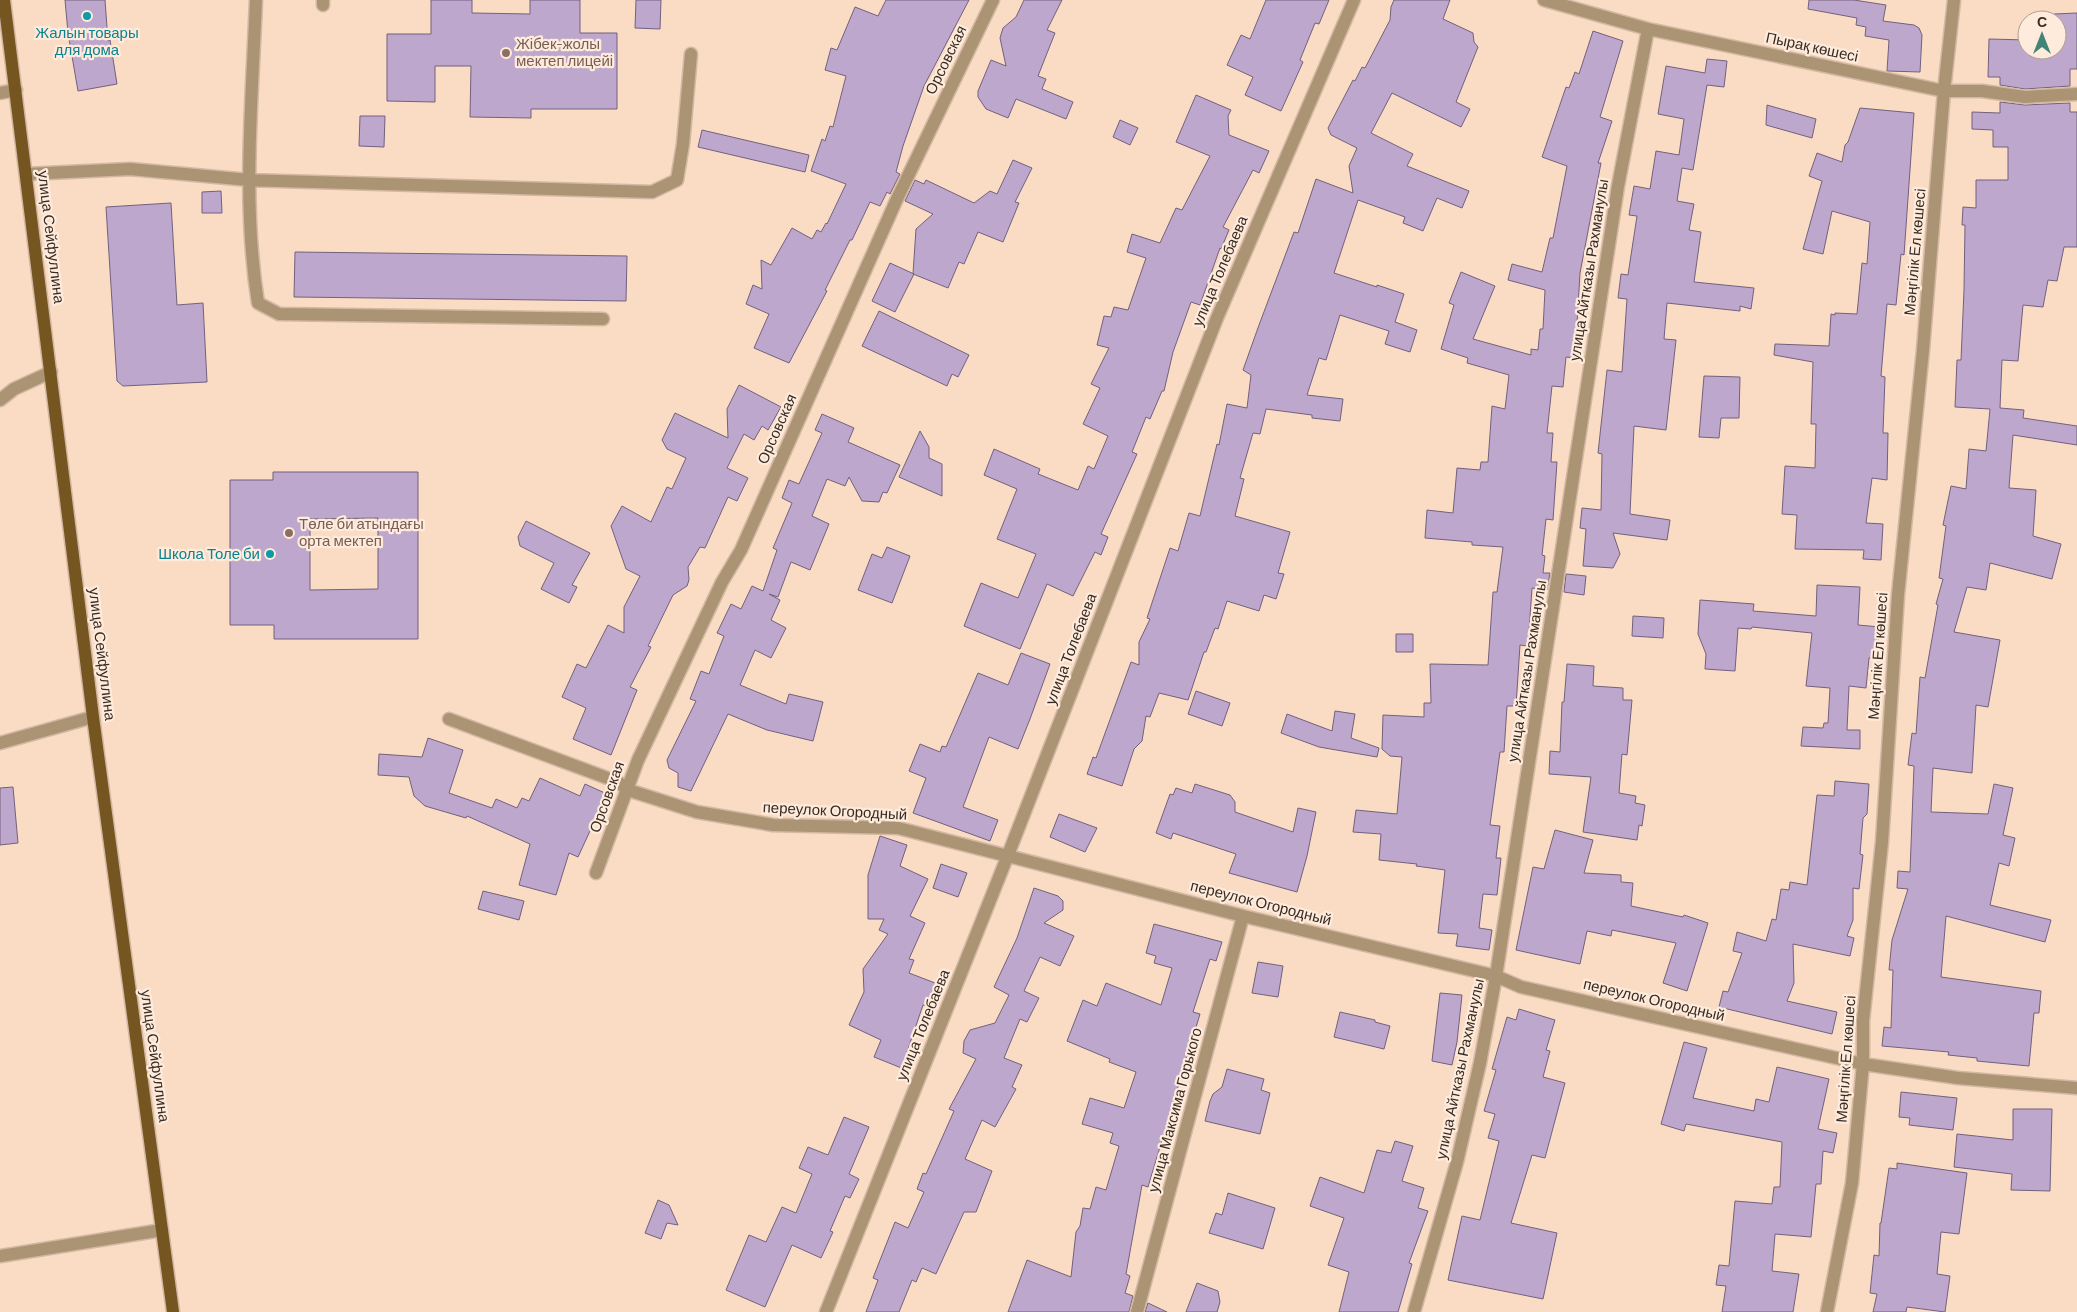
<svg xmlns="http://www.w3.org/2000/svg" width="2077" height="1312" viewBox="0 0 2077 1312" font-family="Barlow,sans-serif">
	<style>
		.building { fill: #bea7cc; stroke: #72617d; fill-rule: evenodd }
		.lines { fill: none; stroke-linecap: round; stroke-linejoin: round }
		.street-casing { stroke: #d3b8a3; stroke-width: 15 }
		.primary-casing { stroke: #d3b8a3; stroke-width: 15 }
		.street { stroke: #ab9473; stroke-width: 12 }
		.primary { stroke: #755520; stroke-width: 12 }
		.culture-dot { fill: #0f9aa8; stroke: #feebdc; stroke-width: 2 }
		.education-dot { fill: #8d6e63; stroke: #feebdc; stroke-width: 2 }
		.labels { text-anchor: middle; stroke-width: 4.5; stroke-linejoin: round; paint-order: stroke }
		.culture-label { font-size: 15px; fill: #0d838f; stroke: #feebdc }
		.education-label { font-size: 15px; fill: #785e54; stroke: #feebdc; text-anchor: start }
		.street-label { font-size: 15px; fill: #382c23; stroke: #feebdc }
	</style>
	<rect width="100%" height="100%" fill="#fadbc3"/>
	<!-- building -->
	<path class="building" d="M65 0H105L108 41 110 40 117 84 78 91 68 33Z
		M431 0H472V13L530 14V0H580V33H617V109H531V118L470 117 471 66H435V102L387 101V34H431Z
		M636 0H661L660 29 635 28Z
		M886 0H969L924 86 903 146 896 172 900 174 890 194 887 192 880 206 870 202 852 240H850L825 290 827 291 789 363 754 348 769 314 746 304 753 285 762 289 761 260 771 265 792 228 812 239 817 230 821 232 826 223 827 224 846 184 811 171 822 139 825 141 830 126 833 127 846 76 825 70 831 48 837 50 855 7 878 16Z
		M1024 0H1062L1047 30 1055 33 1038 76 1046 79 1042 89 1073 102 1066 119 1016 99 1008 118 986 109 978 97V91L991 60 1006 66 1000 38 1003 28 1016 17Z
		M1266 0H1329L1319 24 1315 23 1300 60 1303 62 1281 111 1245 95 1253 77 1227 65 1241 35 1250 39Z
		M1394 0H1450L1443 19 1473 33 1474 42 1478 47 1456 102 1470 109 1461 127 1392 93 1371 133 1413 154 1407 166 1469 191 1462 208 1437 198 1423 231 1403 223 1405 217 1358 200 1334 273 1377 287V285L1404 294 1395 322 1417 330 1410 352 1385 344 1389 331 1340 315 1326 360 1319 358 1307 395 1343 399 1340 421 1312 418V415L1266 409 1260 434 1253 433 1240 478 1244 479 1235 516 1290 532 1278 573 1284 574 1276 599 1264 595 1259 611 1227 601 1218 629 1215 628 1206 652H1204L1188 700 1159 693 1150 717 1146 716 1142 741 1134 749 1122 786 1087 774 1093 757 1096 758 1131 662 1139 665V642L1150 619 1147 618 1170 548 1178 551 1189 513 1200 516 1217 444 1219 445 1227 404 1247 408 1251 375 1243 370 1259 325 1294 232 1298 233 1316 179 1353 193 1349 166 1357 148 1331 135 1328 128 1353 80 1355 81 1362 67 1365 68 1390 20 1391 7Z
		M1809 0H1854L1886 5 1883 21 1914 25 1919 28 1922 35 1920 72 1887 71 1889 40 1865 36 1866 27 1856 25 1857 18 1808 9Z
		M2077 13V69H2070V86L2025 89 2000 85V77H1988L1989 39 2027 40V50H2057V20H2051L2054 14Z
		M1593 31 1623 41 1600 117 1612 121 1598 163H1601L1580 273 1575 358 1566 357 1563 387 1552 386 1547 433H1553L1551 462H1557L1553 520 1546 519 1542 555 1545 556 1543 573H1550L1547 590 1532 588 1528 646 1520 645 1516 706H1507L1504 752H1500L1490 825 1500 826 1496 858H1501L1497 895 1483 894 1479 928 1492 930 1489 950 1456 946 1458 934 1438 933 1445 870 1416 866 1417 864 1379 860 1381 834 1353 832 1356 810 1397 814 1402 757 1390 756 1382 749 1383 715 1424 717V703H1431L1430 664 1488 665 1493 592H1497L1503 547 1472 545V542L1425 538 1427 510 1453 513 1457 468 1480 470 1481 462H1488L1492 406 1505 409 1509 375 1467 363 1468 358 1441 349 1454 305 1449 303 1461 272 1495 286 1473 339 1531 355V349L1538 350 1540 329H1543L1545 290 1508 280 1512 264 1542 272 1550 238H1553L1567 166 1542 157 1566 87 1569 88 1575 72 1579 74Z
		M1707 59 1727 61 1724 87 1707 85 1693 170 1682 168 1677 201 1694 204 1689 230 1701 232 1694 282 1754 288 1751 309 1740 306V311L1667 303 1664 339 1676 340 1666 430 1634 426 1630 514 1670 520 1667 540 1613 533 1620 554 1613 568 1583 566 1586 529 1580 528 1582 508 1601 510 1602 454 1598 453 1607 370 1622 372 1627 299 1618 298 1621 274 1628 275 1637 216 1629 215 1634 186 1650 189 1656 151 1679 155 1684 119 1658 114 1666 66 1705 73Z
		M1196 95 1231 110 1228 116 1229 135 1269 151 1259 173 1253 170 1223 227 1229 230 1221 249 1220 248 1200 305 1191 302 1173 352 1164 391H1162L1150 419 1146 417 1132 452 1137 454 1101 534 1108 537 1101 555 1095 552 1073 596 1047 584 1020 649 964 626 981 583 1018 598 1036 554 997 539 1017 489 984 475 994 449 1040 469 1038 474 1078 490 1088 466 1094 469 1108 436 1083 424 1100 388 1091 384 1109 348 1097 345 1104 316 1111 317 1114 307 1128 310 1146 258 1127 252 1132 234 1160 243 1176 208 1182 210 1210 156 1176 142Z
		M2000 102 2025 105 2070 103V112H2077V247H2064L2057 281 2048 280 2043 307 2023 305 2018 361 2002 360 2000 408 2024 410 2023 418 2077 426V445L2013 435 2009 488 2036 490 2033 536 2061 544 2052 579 1990 563 1986 590 1967 587 1954 632 2000 640 1988 707 1976 705 1972 773 1933 768 1931 812 1988 814 1994 784 2013 788 2003 835 2015 838 2009 866 1999 863 1990 905 2051 920 2045 942 1946 916 1941 977 2041 991 2039 1013H2034L2029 1066 1977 1061V1058L1948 1055 1949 1052 1882 1046 1884 1027 1891 1028 1893 970H1889L1892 940 1908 889 1897 888 1898 871 1910 872 1914 766 1908 765 1912 733 1916 734 1920 677 1925 678 1938 605 1936 604 1943 579 1939 578 1946 526 1943 525 1951 486 1966 489 1969 449 1986 451 1990 409 1955 407 1957 360H1961L1964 290 1965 225H1962L1963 207 1976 208V180H2008V147H1993V130L1972 129V112L2000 113Z
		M1767 105 1816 119 1812 138 1766 125Z
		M1860 108 1914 113 1904 255 1901 254 1896 305 1887 304 1881 376 1885 377 1883 433H1888L1887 480 1872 478 1866 523 1883 524 1881 560 1863 559 1864 550 1795 549 1797 515 1782 514 1785 466 1815 468 1816 424H1811L1813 362 1774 355 1775 344 1829 346 1831 314 1835 315V313L1857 314 1862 263 1867 264 1870 222 1832 211 1823 254 1803 249 1822 181 1809 176 1817 153 1842 162 1845 145 1848 142Z
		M360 116H385L384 147 359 146Z
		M1120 120 1138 128 1130 145 1113 137Z
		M702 130 809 155 805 172 698 147Z
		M1013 160 1032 168 1015 202 1019 203 1003 242 978 232 964 264 959 262 948 288 913 274 916 229 933 214 905 201 915 180 924 184 926 180 974 203 990 191 997 194Z
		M221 191 222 213H202V192Z
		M171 203 177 305 203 303 207 382 123 386 117 381 106 207Z
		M295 252 627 256 626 301 294 297Z
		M890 263 914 274 895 312 872 301Z
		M879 311 969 355 958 377 952 374 947 386 862 346Z
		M1704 376 1740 377 1739 418H1721L1719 438 1699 437Z
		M739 385 781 407 768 430 762 426 754 440 744 434 727 468 748 478 737 501 728 497 705 548 700 547 688 567 689 580 687 586 673 595 648 646 651 647 630 687 637 690 611 755 573 739 586 708 562 697 577 664 586 668 608 625 624 633V607L640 576 626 569 611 526 622 506 651 522 667 487 672 489 686 458 667 449 662 440 675 413 728 438 727 409Z
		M822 414 854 428 848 442 900 465 887 493 883 492 879 502 862 501 849 477 845 486 827 479 812 516 829 524 810 570 791 562 778 597 769 594 780 600 771 620 786 628 771 658 755 650 740 685 786 704 789 694 823 702 813 741 767 730 728 714 691 791 678 787V773L669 768 667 760 696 701 690 699 701 671 709 674 724 636 717 633 731 604 741 609 752 586 763 591 777 550 773 548 792 503 782 498 789 480 799 484 822 433 815 430Z
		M920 431 929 447V458L942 464V496L899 477Z
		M273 472H418V639H274V625H230V480H273ZM378 518V589L310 590V519Z
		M526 521 590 553 572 585 577 587 569 603 541 589 554 563 520 546 518 537Z
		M887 547 910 556 892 603 858 590 872 554 882 558Z
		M1566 574 1586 576 1584 595 1564 592Z
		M1817 585 1860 587 1858 625 1880 627 1876 659 1869 658 1866 688 1849 686 1847 730H1860V749L1801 746 1803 727 1823 728 1824 723H1828L1830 688 1806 686 1812 633 1752 627 1751 629 1738 628 1735 671 1705 669 1706 654 1698 634 1700 600 1754 604 1753 611 1816 616Z
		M1633 616 1664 618 1663 638 1632 636Z
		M1396 634H1413V652H1396Z
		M1021 653 1050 664 1030 719 1018 749 989 737 963 807 998 820 990 841 913 813 926 778 909 771 920 744 940 752 942 746 946 747 978 673 1008 685Z
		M1567 664 1594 666 1593 686 1623 688V700H1632L1627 755 1622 754 1619 793 1636 796 1635 803 1645 805 1642 826 1639 825 1637 840 1583 832 1591 777 1549 774 1550 751 1560 752 1562 702H1564Z
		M1196 691 1230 703 1222 726 1188 714Z
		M1335 711 1355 714 1351 738 1379 748 1377 757 1319 747 1281 733 1287 714 1332 731Z
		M428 738 463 750 449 793 492 808 496 799 517 808 522 798 529 801 540 778 580 796 585 784 607 794 578 857 569 853 556 895 519 885 530 844 467 816 466 818 425 806 414 796 409 777 378 775 379 754 422 757Z
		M1835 781 1869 784 1867 814 1863 818 1860 854 1863 855 1859 889 1853 888V920L1847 936 1854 938 1850 956 1793 944 1794 983 1787 1001 1837 1012 1832 1034 1719 1007 1723 991 1728 992 1742 953 1733 951 1737 932 1766 941 1772 919 1776 920 1781 889 1789 890 1790 882 1807 885 1817 795 1834 796Z
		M1195 784 1230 795 1235 802V812L1293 832 1298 808 1316 812 1307 856 1297 892 1229 873 1236 854 1173 833 1171 839 1156 833 1170 794 1173 795 1176 788 1192 793Z
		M13 787 18 843 0 845V788Z
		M1059 814 1097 828 1085 852 1050 837Z
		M1555 830 1593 840 1584 873 1621 875V882L1633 883 1631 906 1683 917 1684 915 1708 923 1687 991 1663 983 1676 943 1612 930 1611 936 1587 931 1580 964 1516 950 1533 867 1544 869Z
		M880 836 907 845 900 866 928 879 910 916 925 923 909 959 914 960 909 973 943 986 935 1009 923 1005 907 1052 911 1054 904 1069 874 1057 881 1040 849 1025 864 992 863 969 888 934 879 930 884 919H868V875Z
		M941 864 967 873 958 897 933 888Z
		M1034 888 1058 896 1063 901V910L1044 923 1074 936 1060 966 1040 957 1024 991 1039 998 1027 1022 1020 1019 1004 1058 1022 1065 1012 1087 1016 1089 995 1127 982 1120 965 1159 992 1171 976 1212H964L936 1274 922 1268 916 1282 912 1280 899 1312H866L878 1280 873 1278 895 1222 908 1228 924 1192 917 1189 923 1173 926 1174 954 1111 949 1109 976 1059 963 1053 964 1041 970 1030 995 1023 1009 995 994 987 1017 938Z
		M483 891 524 901 519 920 478 909Z
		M1154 924 1222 942 1216 961 1210 959 1193 1012 1200 1014 1148 1187 1142 1185 1126 1274 1130 1276 1125 1293 1133 1296 1129 1312H1008L1027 1260 1071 1277 1076 1232 1080 1226 1083 1208 1090 1209 1096 1187 1106 1190 1119 1146 1110 1143 1113 1133 1082 1124 1090 1098 1124 1108 1136 1072 1109 1062 1110 1059 1067 1041 1083 1000 1097 1006 1106 983 1161 1005 1172 968 1154 963 1156 956 1146 953Z
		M1258 962 1283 966 1278 997 1252 993Z
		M1440 993 1462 995 1457 1042 1452 1065 1432 1061Z
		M1519 1009 1555 1020 1546 1050 1550 1051 1543 1077 1565 1083 1545 1158 1532 1155 1511 1223 1557 1233 1543 1299 1448 1280 1462 1216 1480 1220 1499 1141 1488 1138 1495 1114 1484 1111 1496 1070 1492 1069 1507 1017 1516 1020Z
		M1340 1012 1375 1020V1022L1390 1026 1384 1049 1334 1037Z
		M1684 1042 1707 1048 1693 1098 1754 1111 1756 1099 1769 1102 1777 1067 1829 1079 1818 1129 1837 1133 1833 1153 1823 1151 1821 1184H1816L1811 1237 1775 1234 1772 1271 1799 1274 1793 1312H1722L1726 1286 1716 1285 1719 1265 1729 1266 1735 1201 1772 1204 1774 1187H1780L1782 1142 1686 1124 1684 1131 1661 1124Z
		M1227 1069 1264 1079 1261 1090 1270 1093 1260 1134 1205 1121 1210 1101 1213 1094 1222 1087Z
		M1901 1092 1957 1098 1953 1130 1909 1125 1910 1118 1899 1117Z
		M2013 1109H2052L2050 1191 2011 1190 2012 1174 1954 1167 1957 1134 2013 1140Z
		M844 1117 869 1127 849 1174 859 1179 850 1198 845 1196 830 1231 833 1232 821 1258 792 1245 765 1307 726 1290 749 1235 766 1242 782 1207 796 1213 812 1174 799 1168 808 1147 828 1155Z
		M1395 1141 1413 1146 1402 1181 1424 1188 1418 1208 1428 1211 1409 1263 1412 1264 1398 1312H1339L1349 1272 1328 1265 1344 1218 1310 1206 1320 1177 1364 1193 1377 1150 1391 1153Z
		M1897 1163 1967 1173 1959 1234 1941 1232 1937 1274 1950 1276 1945 1312 1907 1307 1906 1312H1873L1877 1294 1870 1293 1874 1255 1879 1256 1880 1223H1881L1889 1168 1897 1169Z
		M1228 1193 1275 1208 1263 1249 1209 1233 1216 1213 1222 1215Z
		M658 1200 669 1205 678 1225 667 1223 661 1239 645 1233Z
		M1197 1283 1218 1291 1220 1302 1217 1312H1186Z
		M1148 1303 1167 1312H1145Z"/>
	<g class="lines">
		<defs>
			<path id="street" d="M256 0C252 101 242 203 258 303L279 314 603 319
				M323 0V5
				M1544 0 1648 29 1944 91H1982L2025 97 2077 94
				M0 93 16 90
				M27 174 130 169 249 180 652 192 677 180 683 144 691 54
				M0 400 14 389 51 372
				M449 719 618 782 628 790 697 812 773 825 898 828 1243 916 1496 976 1521 987 1863 1064 1958 1078 2077 1088
				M0 743 93 717
				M596 873 638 760 722 582 741 550 896 201 993 0
				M0 1256 162 1230
				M826 1312 1008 855 1217 318 1354 0
				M1137 1312 1243 916
				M1414 1312 1457 1162 1480 1063 1496 976 1618 186 1648 29
				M1827 1312 1852 1183 1863 1064V1021L1882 842 1898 595 1923 350 1944 91 1954 0"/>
			<path id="primary" d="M4 0 93 717 173 1312"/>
		</defs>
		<!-- street casing -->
		<use href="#street" class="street-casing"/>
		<!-- primary casing -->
		<use href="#primary" class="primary-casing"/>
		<!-- street -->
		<use href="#street" class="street"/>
		<!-- primary -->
		<use href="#primary" class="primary"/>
	</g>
	<!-- markers -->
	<g class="culture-dot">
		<circle cx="87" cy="16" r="5"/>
		<circle cx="270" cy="554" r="5"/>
	</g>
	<g class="education-dot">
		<circle cx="506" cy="53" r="5"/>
		<circle cx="289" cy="533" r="5"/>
	</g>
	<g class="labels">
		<!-- culture labels -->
		<g class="culture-label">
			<text x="87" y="38">Жалын товары<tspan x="87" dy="17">для дома</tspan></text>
			<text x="260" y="559" text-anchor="end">Школа Толе би</text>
		</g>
		<!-- education labels -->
		<g class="education-label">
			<text x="516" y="49">Жібек-жолы<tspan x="516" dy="17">мектеп лицейі</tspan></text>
			<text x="299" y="529">Төле би атындағы<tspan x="299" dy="17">орта мектеп</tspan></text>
		</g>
		<!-- street labels -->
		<g class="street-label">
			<text transform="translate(1812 47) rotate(12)" y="5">Пырақ көшесі</text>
			<text transform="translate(946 60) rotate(-64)" y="5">Орсовская</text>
			<text transform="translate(51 237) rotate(83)" y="5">улица Сейфуллина</text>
			<text transform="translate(1915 252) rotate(-85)" y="5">Мәңгілік Ел көшесі</text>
			<text transform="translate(1589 270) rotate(-81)" y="5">улица Айтказы Рахманулы</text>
			<text transform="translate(1220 271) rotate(-67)" y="5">улица Толебаева</text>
			<text transform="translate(777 429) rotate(-66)" y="5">Орсовская</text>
			<text transform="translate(1071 649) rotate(-69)" y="5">улица Толебаева</text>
			<text transform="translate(102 654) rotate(83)" y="5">улица Сейфуллина</text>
			<text transform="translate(1878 656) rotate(-86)" y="5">Мәңгілік Ел көшесі</text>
			<text transform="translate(1527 671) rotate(-81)" y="5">улица Айтказы Рахманулы</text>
			<text transform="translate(607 797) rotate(-70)" y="5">Орсовская</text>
			<text transform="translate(835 811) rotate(3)" y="5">переулок Огородный</text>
			<text transform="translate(1261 903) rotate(14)" y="5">переулок Огородный</text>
			<text transform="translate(1654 1000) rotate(13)" y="5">переулок Огородный</text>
			<text transform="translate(923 1025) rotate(-68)" y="5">улица Толебаева</text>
			<text transform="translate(155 1056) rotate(82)" y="5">улица Сейфуллина</text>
			<text transform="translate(1846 1059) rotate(-86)" y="5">Мәңгілік Ел көшесі</text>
			<text transform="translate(1460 1069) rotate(-78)" y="5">улица Айтказы Рахманулы</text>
			<text transform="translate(1175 1110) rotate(-75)" y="5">улица Максима Горького</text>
		</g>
	</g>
	<!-- north arrow -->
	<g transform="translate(2042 35)"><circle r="24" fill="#feebdc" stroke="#af9f92"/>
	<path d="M0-4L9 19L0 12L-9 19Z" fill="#428476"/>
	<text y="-8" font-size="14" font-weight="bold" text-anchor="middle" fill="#382c23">С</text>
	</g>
</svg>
